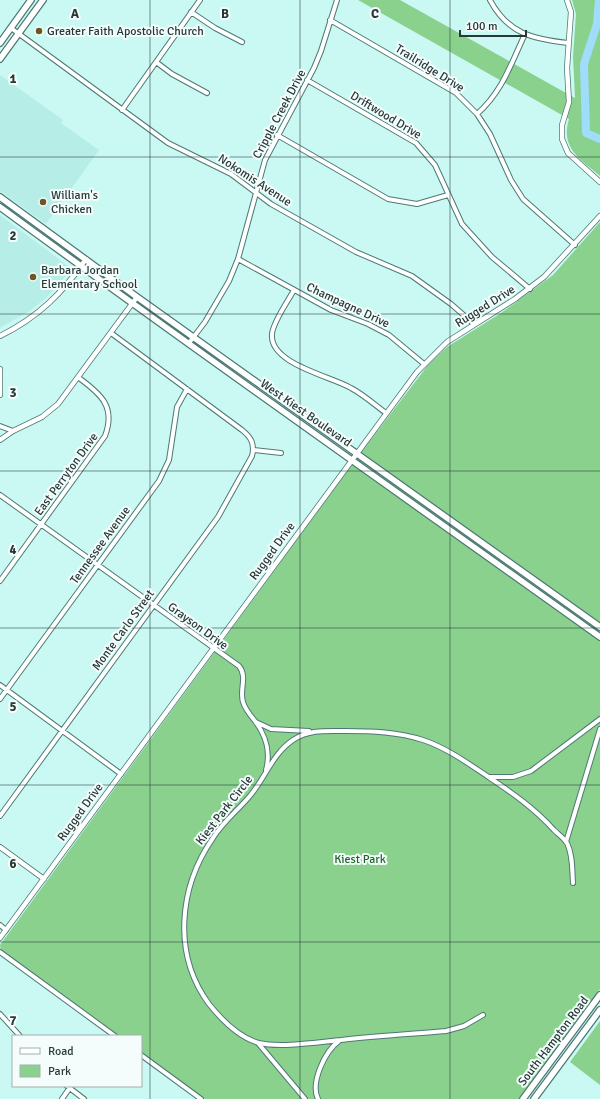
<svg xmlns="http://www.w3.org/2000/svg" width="600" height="1099" viewBox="0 0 600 1099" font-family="Signika,sans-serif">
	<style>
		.built { fill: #b6eee7 }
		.green { fill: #8bd18e }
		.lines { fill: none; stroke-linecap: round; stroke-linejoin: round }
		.river { stroke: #a0ddfa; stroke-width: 8 }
		.minor-casing { stroke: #4d7974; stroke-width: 6 }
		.tertiary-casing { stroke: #4d7974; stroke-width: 6 }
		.secondary-casing { stroke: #4d7974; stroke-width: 8 }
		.minor { stroke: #fff; stroke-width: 4 }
		.tertiary { stroke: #fff; stroke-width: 4.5 }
		.secondary { stroke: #fff; stroke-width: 5.5 }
		.grid { fill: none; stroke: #273937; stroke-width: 1; stroke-opacity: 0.55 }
		.poi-dot { fill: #6d5626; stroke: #f4fdfc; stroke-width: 1.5 }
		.labels { text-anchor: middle; stroke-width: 4; stroke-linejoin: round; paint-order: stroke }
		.poi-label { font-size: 12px; fill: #273937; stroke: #f4fdfc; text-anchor: start }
		.street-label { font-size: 12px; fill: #273937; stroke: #f4fdfc }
		.park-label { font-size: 12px; fill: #1f6928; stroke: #f4fdfc }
		.grid-label { font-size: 13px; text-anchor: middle; font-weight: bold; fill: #273937; stroke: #f4fdfc; stroke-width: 4; stroke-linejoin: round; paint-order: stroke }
	</style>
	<rect width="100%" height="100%" fill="#caf9f3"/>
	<!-- built -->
	<path class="built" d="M0 75 63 120 61 123 99 150 46 224 0 191Z
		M0 215 72 269 46 298 28 312 0 328Z"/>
	<!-- green -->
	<path class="green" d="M358 0H400L575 98 573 57 576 14 572 0H600V176C580 159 560 148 569 119Z
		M600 222V989L519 1099H205L141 1053V1036H118L1 951 0 945 353 463 428 365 447 347 501 313 553 275Z
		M600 1021V1085L570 1062Z"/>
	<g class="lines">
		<!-- river -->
		<path class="river" d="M599 0 597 24 584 64 586 133 600 139"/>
		<defs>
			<path id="minor" d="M490 0C508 34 533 39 568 43
				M191 12 215 28 242 42
				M330 20 456 93 477 114 490 134 511 180 523 199 575 245
				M11 28 168 143 231 174 271 204 356 252 412 276 451 304 474 324
				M156 62 172 74 207 93
				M307 80 416 143 435 165 462 224 492 257 530 289
				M122 110 200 0
				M477 114C502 92 511 64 525 34
				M277 135 388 199 417 204 448 195
				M238 259 331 310 368 324 389 335 424 364
				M294 290C288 301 273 322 272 334 269 364 331 376 351 388 364 395 375 405 386 413
				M189 343 205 322 229 281 238 259 265 160 314 68 321 51 337 0
				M0 426 13 431
				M253 450 281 453
				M0 495 239 666C248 677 239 690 243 702 245 709 250 715 255 721 266 736 271 751 266 770
				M0 581 105 436C116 407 101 394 79 378
				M0 685 121 774
				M0 699 159 481 169 460 177 407 187 389
				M256 722 271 729 309 731
				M490 777H513L531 771 600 719
				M0 816 218 517 252 456C255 444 251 437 242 430L111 333
				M566 842 600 729
				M0 925 6 930
				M0 952 115 1036
				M0 1014 20 1036
				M483 1015 464 1026 446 1031C411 1034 376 1036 341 1040 319 1042 281 1048 259 1043 240 1038 221 1019 209 1004 172 954 179 887 213 838 223 822 237 811 249 797 265 779 272 754 293 740 310 729 327 731 346 731 372 731 398 732 423 740 447 748 469 764 490 778 514 794 535 809 554 830 558 834 564 838 567 843 573 855 572 870 573 883
				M258 1043 305 1099
				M141 1055 201 1099
				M67 1086 84 1099
				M62 1099 71 1086
				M318 1099C310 1083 325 1051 339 1041"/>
			<path id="tertiary" d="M567 0 571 12 567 68 569 102 562 125V139L568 153 600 182
				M0 336C37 318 63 293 86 259
				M0 369V395
				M0 440 13 431 42 417 58 404 137 297
				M0 847 44 879
				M0 938 417 372 447 342 515 299 544 277 600 216"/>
			<path id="secondary" d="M0 43 31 0
				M0 59 43 0
				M0 197 137 297 600 627
				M0 207C199 353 400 494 600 637
				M523 1099 600 995
				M534 1099 600 1010"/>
		</defs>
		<!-- minor casing -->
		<use href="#minor" class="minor-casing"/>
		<!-- tertiary casing -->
		<use href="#tertiary" class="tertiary-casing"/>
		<!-- secondary casing -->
		<use href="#secondary" class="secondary-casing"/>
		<!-- minor -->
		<use href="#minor" class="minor"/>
		<!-- tertiary -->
		<use href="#tertiary" class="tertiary"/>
		<!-- secondary -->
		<use href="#secondary" class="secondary"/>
	</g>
	<!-- grid -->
	<path class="grid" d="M150 0V1099M300 0V1099M450 0V1099M0 157H600M0 314H600M0 471H600M0 628H600M0 785H600M0 942H600"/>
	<!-- markers -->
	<g class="poi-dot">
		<circle cx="39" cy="31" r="4"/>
		<circle cx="43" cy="202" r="4"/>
		<circle cx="33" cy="277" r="4"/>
	</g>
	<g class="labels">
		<!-- poi labels -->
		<g class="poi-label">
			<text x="47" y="35">Greater Faith Apostolic Church</text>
			<text x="51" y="199">William's<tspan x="51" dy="14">Chicken</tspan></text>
			<text x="41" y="274">Barbara Jordan<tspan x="41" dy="14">Elementary School</tspan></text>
		</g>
		<!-- street labels -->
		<g class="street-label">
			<text transform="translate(430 68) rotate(32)" y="4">Trailridge Drive</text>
			<text transform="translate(279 114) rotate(-62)" y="4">Cripple Creek Drive</text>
			<text transform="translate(386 115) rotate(31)" y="4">Driftwood Drive</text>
			<text transform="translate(255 180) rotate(33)" y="4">Nokomis Avenue</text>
			<text transform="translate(348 305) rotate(25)" y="4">Champagne Drive</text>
			<text transform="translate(485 306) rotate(-32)" y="4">Rugged Drive</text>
			<text transform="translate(306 413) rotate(35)" y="4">West Kiest Boulevard</text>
			<text transform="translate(66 474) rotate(-54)" y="4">East Perryton Drive</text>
			<text transform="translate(100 545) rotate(-54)" y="4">Tennessee Avenue</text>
			<text transform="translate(272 551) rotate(-54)" y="4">Rugged Drive</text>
			<text transform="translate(198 626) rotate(36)" y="4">Grayson Drive</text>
			<text transform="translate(123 630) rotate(-54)" y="4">Monte Carlo Street</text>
			<text transform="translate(224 810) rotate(-52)" y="4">Kiest Park Circle</text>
			<text transform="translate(80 812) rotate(-54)" y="4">Rugged Drive</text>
			<text transform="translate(553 1041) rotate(-53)" y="4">South Hampton Road</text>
		</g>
		<!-- park labels -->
		<g class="park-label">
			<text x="360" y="863">Kiest Park</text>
		</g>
	</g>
	<g class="grid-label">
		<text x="75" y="18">A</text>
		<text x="225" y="18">B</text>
		<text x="375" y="18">C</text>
		<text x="13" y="83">1</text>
		<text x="13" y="240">2</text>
		<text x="13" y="397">3</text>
		<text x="13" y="554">4</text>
		<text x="13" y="711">5</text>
		<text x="13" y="868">6</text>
		<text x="13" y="1025">7</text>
	</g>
	<!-- legend -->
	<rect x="12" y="1035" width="130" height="52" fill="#f4fdfc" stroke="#a2afad"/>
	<rect x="20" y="1048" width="20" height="6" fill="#ffffff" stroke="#a2afad"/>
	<text x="48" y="1055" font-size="12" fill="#273937">Road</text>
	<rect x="20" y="1065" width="20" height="12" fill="#8bd18e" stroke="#a2afad"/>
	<text x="48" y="1075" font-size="12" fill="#273937">Park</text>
	<!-- scale -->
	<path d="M460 30v6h66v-6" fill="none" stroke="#273937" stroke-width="2"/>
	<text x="466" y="30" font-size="12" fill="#273937" stroke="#f4fdfc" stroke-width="3" paint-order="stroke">100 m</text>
</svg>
